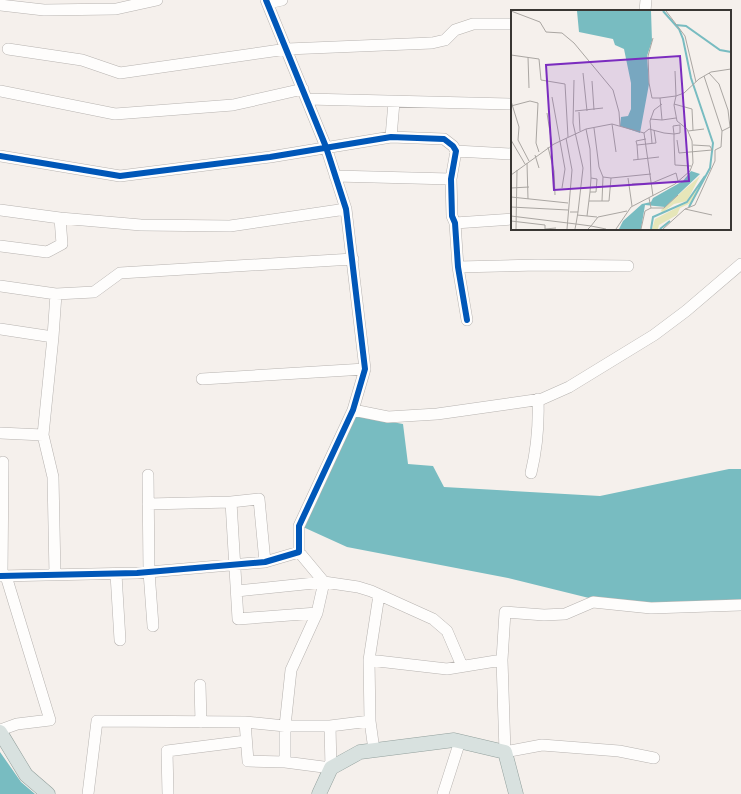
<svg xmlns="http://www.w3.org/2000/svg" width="741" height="794" viewBox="0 0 741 794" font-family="Commissioner,sans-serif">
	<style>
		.water { fill: #78bcc1 }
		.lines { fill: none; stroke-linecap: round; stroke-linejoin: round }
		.minor-casing { stroke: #b7b3b0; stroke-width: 12 }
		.major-casing { stroke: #93a09d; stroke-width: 15 }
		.minor { stroke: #fefdfc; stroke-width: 11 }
		.major { stroke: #d8e1df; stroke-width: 14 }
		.cycleway-casing { stroke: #fff; stroke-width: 8 }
		.cycleway { stroke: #0057b8; stroke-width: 6 }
		.inset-river { fill: none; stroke: #78bcc1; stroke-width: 2 }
		.inset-road { fill: none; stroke: #aaa6a2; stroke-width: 1 }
		.view { fill: #7b2cbf; fill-opacity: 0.15; stroke: #7b2cbf; stroke-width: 2 }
		.inset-edge { fill: none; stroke: #393633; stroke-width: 2 }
	</style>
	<rect width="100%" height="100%" fill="#f5f0ec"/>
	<!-- water -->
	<path class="water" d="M354 415 403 424 408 464 433 466 444 487 600 496 729 469H741V602L700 606 589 598 508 578 347 547 303 527Z
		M0 752 21 782 35 794H0Z"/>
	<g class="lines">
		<defs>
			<path id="minor" d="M268 3 282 0
				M0 5 44 10 116 9 157 0
				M645 11 646 0
				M8 49 82 60 120 73 287 49 432 43 445 40 455 30 473 24H512
				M0 91 115 114 233 105 303 89
				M307 99 512 104
				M391 137 394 102
				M456 151 512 154
				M0 156 120 176 270 157 391 137 444 139 453 146 456 151 451 179 452 216 455 223 458 267 467 320
				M335 176 451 179
				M0 210 60 218
				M455 223 512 219
				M0 246 47 252 62 244 60 218 141 225 230 226 346 209
				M458 267 538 265 628 266
				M0 286 56 294 53 337
				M56 294 94 292 120 273 353 259
				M0 329 53 337 43 435 53 477 55 575
				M202 379 365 369
				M353 410 388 417 437 414 542 399 569 387 654 335 686 311 741 264
				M0 433 43 435
				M531 473C537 448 539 425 538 399
				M148 475 149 572 153 626
				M148 504 231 502
				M265 562 259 499 231 502 238 619 317 613
				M116 574 120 640
				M0 576 137 573 265 562 299 552V526L353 410 365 369 346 209 326 147 266 0
				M2 576 3 462
				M237 591 324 582 358 587 371 591 433 619 447 631 462 666
				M369 660 379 595
				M502 660 505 612 544 615 565 614 593 602 651 608 741 605
				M200 685 201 722
				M245 722 248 761 285 762
				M330 726 370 721
				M0 730 17 724 50 720 6 576
				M374 750 370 721 369 660 447 669 502 660 505 752 542 745 619 751 654 758
				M88 794 97 721 245 722 285 726H330L331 768 285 762V726L291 670 317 613 324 582 299 552
				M168 794 167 751 246 741
				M443 794 460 741"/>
			<path id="major" d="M0 732 26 775 48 794
				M319 794 331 768 360 752 454 740 505 752 516 794"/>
		</defs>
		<!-- minor casing -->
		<use href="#minor" class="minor-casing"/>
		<!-- major casing -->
		<use href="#major" class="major-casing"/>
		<!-- minor -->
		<use href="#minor" class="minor"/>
		<!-- major -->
		<use href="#major" class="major"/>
		<defs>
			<path id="cycleway" d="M0 156 120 176 270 157 391 137 444 139 453 146 456 151 451 179 452 216 455 223 458 267 467 320
				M0 576 137 573 265 562 299 552V526L353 410 365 369 346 209 326 147 266 0"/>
		</defs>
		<!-- cycleway casing -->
		<use href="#cycleway" class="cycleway-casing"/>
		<!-- cycleway -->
		<use href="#cycleway" class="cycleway"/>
	</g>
	<!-- overview -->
	<g transform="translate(511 10)">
		<rect width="220" height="220" fill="#f5f0ec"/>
		<path d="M189 166 176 191 163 194 151 203 150 200ZM190 172 180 193 169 198 166 205 148 215 147 219H141L144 209 177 192Z" fill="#e6e6b9"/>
		<path d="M66 1H140L141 31 136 46 138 74 129 123 109 116 110 107 117 106 120 99V73L113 39 104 35 102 29 68 22ZM180 161 189 164 154 197 134 195 130 219H108L112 211 131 194 140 192 142 188 172 171Z" fill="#78bcc1"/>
		<path class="inset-river" d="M152 1 168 19 172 29 180 68 202 133 199 158 178 197M165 15 175 16 209 40 220 42M140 219 142 207 176 192 194 166M149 219 159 211"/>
		<path class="inset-road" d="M0 1 29 12 35 22 51 23 63 33 102 80 108 102 109 116M155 1 174 26 185 72M142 28 137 46 138 73 141 88H149M0 45 28 49 30 70 54 74 57 127M17 47 18 78M164 61 165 86 149 88 151 110 165 108M72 63 76 101M198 63 208 74 217 100 219 117 211 121M81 71 83 100M41 87 54 159 51 178M0 91 8 117 7 130 18 151M163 94 181 99 182 120M0 96 19 91 27 93 25 133 28 142M64 101 92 98M68 102 69 121M36 103 41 135M139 109 151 110M101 114 105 142M83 118 88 157 92 167M75 119 79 139 80 168 86 169 85 182H79L76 206M177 121 193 119M133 123 138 119 153 123 163 124 169 123V115L162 116 163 124V130L164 155 180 156M55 128 61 160 56 219M135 129 125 131 126 135 145 133 143 120M0 130 14 154M166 130 168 143 201 140 199 136 182 135M141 133 139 111 143 100 151 94M126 135 127 149M37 137 43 161 44 185M24 145 28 158M122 150 148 147M16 153 17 189M0 165 43 134 75 119 101 114 133 123 142 186M117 168 121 196M141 173 165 163 167 171M121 174 141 173M0 178 18 177M79 182 80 168M0 187 57 193M78 191H98L100 168 140 164M91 191 92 167 100 168M0 197 57 200M140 198H153L167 185M174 199 201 205M59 202H67L72 158 62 113 63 70M67 202 65 214 80 216 87 207 116 201M66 205 86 207M0 206 65 214 64 219M0 211 34 215V219L45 218M5 219 6 160M77 219 80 216 95 219M105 219 120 197 164 174 179 161 182 153 181 131 176 119 166 111 163 95 165 86 173 83 188 69 200 62 220 59M130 219 134 201 140 198 138 188M152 219 174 199 184 195 204 151V140L210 137 211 121 193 66"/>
		<path class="view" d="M169 46 178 171 43 180 35 55Z"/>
		<rect width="220" height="220" class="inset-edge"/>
	</g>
</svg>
